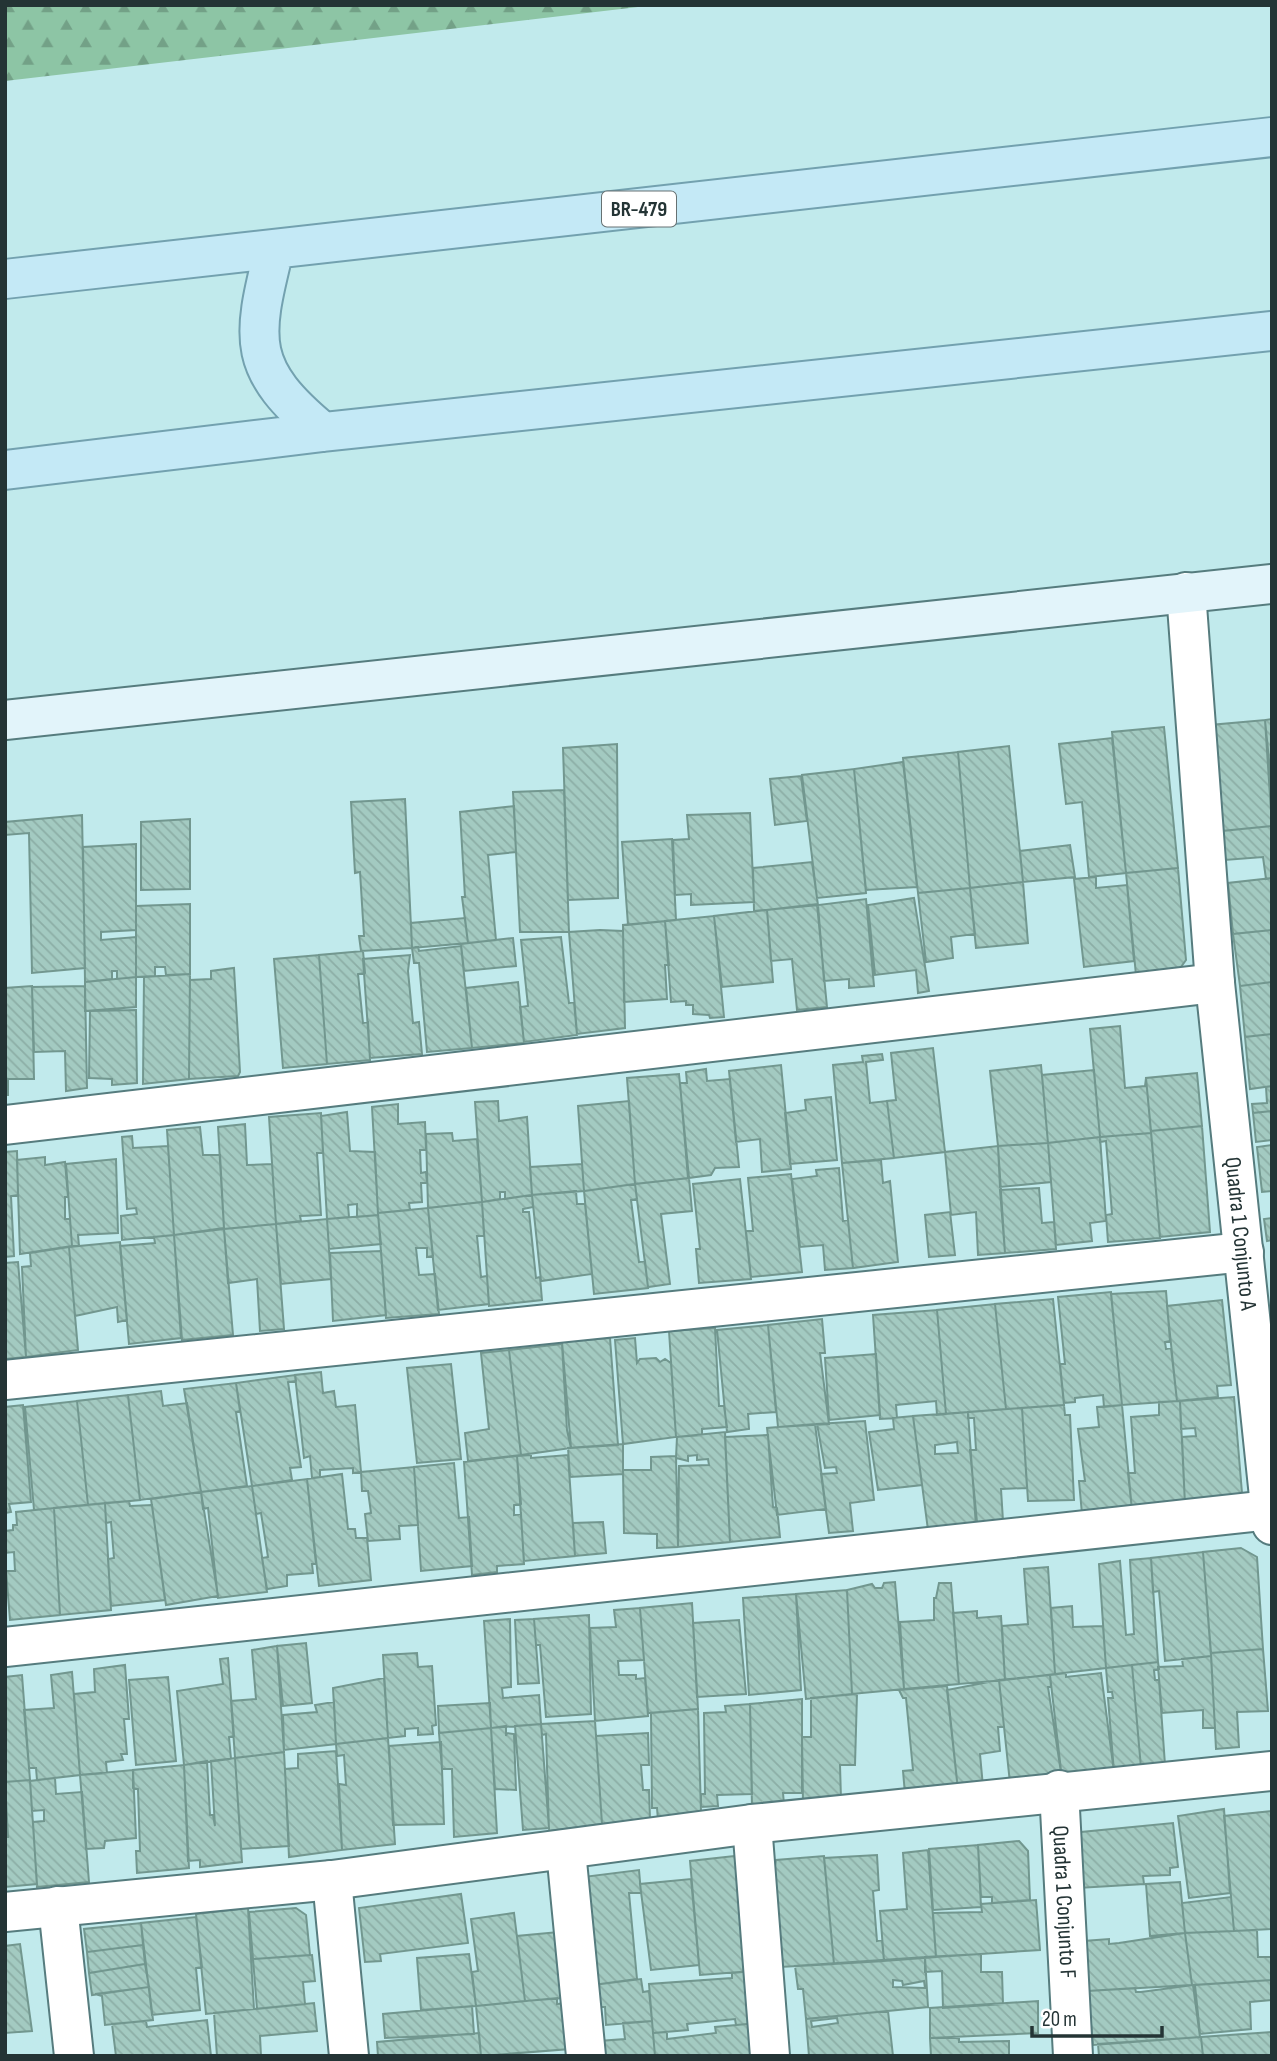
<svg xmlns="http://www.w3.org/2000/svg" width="1277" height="2061" viewBox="0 0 1277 2061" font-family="'Sofia Sans Condensed',sans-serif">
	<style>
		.forest { fill: url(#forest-firs) }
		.building { fill: url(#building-back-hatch); stroke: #72978f; stroke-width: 2; fill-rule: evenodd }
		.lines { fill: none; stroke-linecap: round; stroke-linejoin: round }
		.street-casing { stroke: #567c7e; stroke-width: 42 }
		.secondary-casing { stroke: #567c7e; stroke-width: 42 }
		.primary-casing { stroke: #73a1af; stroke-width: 42 }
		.street { stroke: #fff; stroke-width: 38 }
		.secondary { stroke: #e2f4fa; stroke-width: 38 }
		.primary { stroke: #c4e9f6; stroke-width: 38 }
		.labels { text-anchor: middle; stroke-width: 5; stroke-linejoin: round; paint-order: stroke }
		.shield { fill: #fff; stroke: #667172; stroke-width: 2 }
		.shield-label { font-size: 21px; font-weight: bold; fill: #243435 }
		.street-label { font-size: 23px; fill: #243435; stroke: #fff }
	</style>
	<defs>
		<pattern id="forest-firs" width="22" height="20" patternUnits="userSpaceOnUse" patternTransform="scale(1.75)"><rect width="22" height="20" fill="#8dc5a5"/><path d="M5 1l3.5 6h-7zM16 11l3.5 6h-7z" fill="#73a187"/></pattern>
		<pattern id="building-back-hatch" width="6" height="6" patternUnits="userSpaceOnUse" patternTransform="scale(1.75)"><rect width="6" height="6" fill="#a3cac1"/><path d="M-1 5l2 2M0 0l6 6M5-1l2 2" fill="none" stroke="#8caea6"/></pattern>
	</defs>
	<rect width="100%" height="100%" fill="#c1eaec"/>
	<!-- forest -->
	<path class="forest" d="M5 5H655L5 81Z"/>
	<!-- building -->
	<path class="building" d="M1272 719V790L1265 720Z
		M1265 720 1272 826 1222 831 1210 725Z
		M1164 727 1178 868 1126 873 1112 732Z
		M1112 738 1126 873 1089 877 1082 802 1066 804 1059 744Z
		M617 744 618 898 568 900 563 748Z
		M1009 746 1023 882 970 888 958 752Z
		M958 752 970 888 918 893 903 758Z
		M903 762 917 887 866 890 854 769Z
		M854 769 866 893 817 898 802 775Z
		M801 776 807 821 775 825 770 779Z
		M564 790 569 932H520L513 792Z
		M405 799 412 948 361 951 359 936H364L360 872 355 873 351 802Z
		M514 806 516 852 488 855 496 940 468 943 462 897H465L460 812Z
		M750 813 754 902 691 905V894L675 895 673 840 689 839 687 815Z
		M82 815 85 968 32 973 29 833 5 835V822Z
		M190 819V889L141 890V822Z
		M1272 826V878L1266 879 1263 857 1225 860 1222 831Z
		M672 839 676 920 628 925 622 842Z
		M136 844V930L101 932V940L136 937V977L117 979V971H112V979L85 982 83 847Z
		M1070 845 1075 877 1023 882 1020 851Z
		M812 862 818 905 754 911 753 868Z
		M1178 868 1186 960 1178 971 1136 975 1126 873Z
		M1096 877V888L1127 885 1134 961 1084 967 1074 879Z
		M1272 878V930L1233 934 1228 883Z
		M1023 882 1028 943 976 948 970 888Z
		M970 888 975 934 951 937 953 958 926 962 918 893Z
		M914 898 929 991 918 993 916 970 875 975 868 905Z
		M866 899 874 986 849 988V979L824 981 818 905Z
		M190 904V974L166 975 165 967H155V976L136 977V906Z
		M817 904 827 1007 797 1010 792 959 771 961 767 910Z
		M767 910 773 982 722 987 714 916Z
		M714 916 724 1017 710 1018 709 1015 693 1014V1005H686V1001L671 1002 665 921Z
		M465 918 468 943 412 948 411 923Z
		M665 921 669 965H665L667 999 624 1002 623 925Z
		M600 930 623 931 625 1028 577 1034 569 932Z
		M1272 930V982L1240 986 1233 934Z
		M561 937 569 1003 574 1002 577 1035 524 1042 520 1007 528 1006 521 940Z
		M513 938 516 966 464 971 461 944Z
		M461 946 472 1048 427 1052 419 963H414L412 948 418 947 419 951Z
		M363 951 365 973 358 974 363 1023 368 1022 370 1060 327 1064 319 955Z
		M319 955 327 1064 283 1068 274 959Z
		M410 955 408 971 413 1023 419 1022 422 1054 370 1058 363 959Z
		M234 968 240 1072 238 1076 189 1079 190 980 211 979V971Z
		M190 974 189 1079 143 1084 144 977Z
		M136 977V1007L85 1011V982Z
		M518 982 524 1043 472 1048 466 988Z
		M1272 982V1034L1245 1037 1240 986Z
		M32 986 34 1079H8V1095H5V988Z
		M85 986 87 1088 66 1091 65 1051 34 1052 32 987Z
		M136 1010 137 1083 112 1085V1079L89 1078 90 1011Z
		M1120 1026 1125 1088 1145 1086 1146 1078 1151 1133 1100 1137 1090 1029Z
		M1272 1034V1086L1250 1089 1245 1037Z
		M933 1048 945 1152 894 1158 887 1101 896 1100 891 1053Z
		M882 1054 883 1060 866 1062 870 1103 887 1101 894 1158 842 1163 833 1065 863 1062 862 1056Z
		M781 1065 791 1169 762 1172 760 1139 736 1142 729 1071Z
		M1041 1065 1048 1143 998 1146 990 1071Z
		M706 1069 707 1081 730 1079 739 1167 715 1168 711 1175 688 1178 680 1083H687L686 1072Z
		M1094 1070 1100 1137 1048 1143 1042 1075Z
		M1197 1073 1202 1126 1151 1131 1146 1078Z
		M679 1074 689 1178 635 1184 627 1078Z
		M1272 1086V1111L1253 1113 1252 1104 1267 1103 1266 1087Z
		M831 1097 837 1160 790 1164 785 1113 806 1110 805 1100Z
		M498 1101 499 1121 527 1117 532 1195 505 1199V1192H500V1199L482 1202 475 1102Z
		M629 1101 635 1184 584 1191 578 1106Z
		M398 1104V1124L425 1122 426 1150H420L421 1173 426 1172 427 1183H421L422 1202 409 1203 410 1210 378 1213 372 1107Z
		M1272 1111V1140L1256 1142 1253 1113Z
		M347 1112 350 1151 375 1152 378 1215 357 1217V1204L348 1205 349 1217 327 1219 321 1116Z
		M321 1113 323 1153H317L321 1215 300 1216 301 1221 276 1224 269 1117Z
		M245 1124 247 1165 272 1164 276 1224 224 1229 218 1127Z
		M1202 1126 1210 1232 1160 1237 1151 1131Z
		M200 1127 203 1155H220L224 1228 174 1235 167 1130Z
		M452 1133 453 1141 477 1139 482 1202 428 1208 426 1134Z
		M1151 1133 1160 1238 1108 1242 1106 1215 1112 1214 1106 1141 1100 1142V1137Z
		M132 1136 133 1148 168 1146 174 1235 122 1240 121 1216 137 1214 136 1208 127 1209 122 1137Z
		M1100 1137 1106 1221 1090 1223 1092 1241 1056 1245 1048 1143Z
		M1048 1143 1051 1182 1000 1187 998 1146Z
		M1272 1145V1191L1262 1192 1257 1147Z
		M998 1146 1005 1253 978 1255 976 1212 951 1215 945 1152Z
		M17 1151 18 1195 11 1196 14 1256 5 1257V1152Z
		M45 1157V1165L65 1162 68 1197H65V1219H70L72 1246 20 1254 17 1160Z
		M116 1159 118 1233 78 1235 79 1246H72L66 1164Z
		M881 1160 883 1183 890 1181 898 1262 853 1268 842 1163Z
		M582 1164 584 1191 532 1195 530 1167Z
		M839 1168 843 1221 848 1220 853 1268 825 1270 823 1245 800 1247 792 1179 817 1176 816 1170Z
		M791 1174 802 1272 751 1277 746 1231H753L748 1178Z
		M689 1178 692 1211 661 1214 670 1284 648 1287 635 1184Z
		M740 1179 751 1279 699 1283 696 1249H700L693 1184Z
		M635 1184 637 1199 631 1200 639 1262 645 1261 648 1288 594 1294 584 1191Z
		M1039 1188 1042 1223 1054 1222 1056 1249 1005 1253 1000 1190Z
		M576 1191 577 1204H585L592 1274 541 1281 532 1195Z
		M532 1195 533 1207 523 1209V1212H529L536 1278 540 1277 542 1300 489 1306 482 1202Z
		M482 1202 484 1236H477L481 1277 487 1276 489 1304 438 1310 428 1208Z
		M428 1208 433 1256 427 1257V1248H416L419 1275 435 1274 439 1314 386 1318 378 1213Z
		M950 1212 955 1255 929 1257 925 1215Z
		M378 1215 381 1244 329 1249 327 1219Z
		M1272 1218V1240L1267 1241 1264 1219Z
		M327 1219 331 1279 281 1284 276 1224Z
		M276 1224 284 1329 260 1331 257 1279 228 1283 224 1229Z
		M224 1229 233 1335 182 1340 174 1235Z
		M174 1235 181 1338 129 1344 120 1246 155 1243 154 1237Z
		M120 1242 127 1320 118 1322 117 1307 75 1316 69 1247Z
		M69 1247 78 1350 26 1357 22 1267 31 1266 30 1253Z
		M381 1251 386 1315 333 1321 330 1253Z
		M18 1262 26 1357 5 1359V1263Z
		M1166 1291 1170 1341 1165 1342 1166 1349 1171 1348 1177 1401 1122 1405 1111 1294Z
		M1111 1292 1122 1405 1104 1407 1103 1395 1075 1398V1402L1064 1403 1060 1364H1065L1058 1297Z
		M1053 1299 1064 1405 1006 1409 995 1304Z
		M1222 1300 1231 1385 1217 1386 1218 1397 1177 1401 1167 1306Z
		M995 1304 1006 1409 946 1414 937 1310Z
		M937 1310 946 1414 937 1415 936 1401 896 1405 897 1418 880 1419 873 1315Z
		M822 1319 825 1353H820L829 1424 778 1427 768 1325Z
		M768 1325 776 1412 748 1414 749 1429 727 1432 717 1330Z
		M715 1328 719 1406H724L727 1427 702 1429V1435L676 1437 669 1331Z
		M610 1338 618 1445 571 1448 562 1342Z
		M635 1338 637 1363 640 1359 656 1358 660 1362 665 1359 671 1363 676 1437 623 1444 615 1340Z
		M562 1344 567 1430 571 1448 521 1455 509 1350Z
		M509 1350 521 1455 468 1461 465 1433 489 1429 481 1353Z
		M876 1354 880 1415 829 1420 825 1358Z
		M451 1364 461 1459 417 1463 407 1368Z
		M321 1372 323 1393 334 1391 336 1407 355 1405 361 1472 353 1473V1468L320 1470V1477L312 1478 310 1456 304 1458 295 1375Z
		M295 1375 296 1381 288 1382 301 1467 290 1468 292 1480 252 1486 236 1383Z
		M236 1383 240 1411 236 1412 247 1486 201 1492 184 1389Z
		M161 1391 163 1406 187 1403 201 1492 140 1500 128 1395Z
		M128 1395 140 1500 88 1505 77 1401Z
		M1234 1397 1242 1493 1237 1501 1185 1505 1182 1437 1196 1436 1195 1428 1181 1429 1180 1401Z
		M77 1401 88 1505 34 1510 25 1407Z
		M1180 1401 1185 1505 1132 1510 1128 1473H1135L1131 1417 1159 1415V1402Z
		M23 1405 31 1502 9 1504 11 1512 5 1513V1407Z
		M1064 1405 1065 1415H1070L1074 1500 1028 1501 1022 1408Z
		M1122 1405 1132 1510 1082 1514 1079 1481H1085L1078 1429 1099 1427 1097 1407Z
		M1022 1408 1027 1488 1001 1489 1003 1521 977 1522 970 1450H976L974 1418H968V1412Z
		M968 1412 976 1526 928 1530 913 1416ZM957 1442 958 1453 935 1454V1445Z
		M913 1416 922 1485 878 1490 869 1432 894 1429 893 1418Z
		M865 1421 874 1500 850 1503 853 1531 829 1533 821 1474 837 1473 836 1467 825 1468 817 1424Z
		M815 1424 826 1509 777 1515 767 1428Z
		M725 1432 730 1542 678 1547 679 1466 709 1465 708 1459 697 1460V1455L688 1456V1461L676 1458 677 1437Z
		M768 1435 773 1507 777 1508 780 1537 730 1542 725 1437Z
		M623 1444V1474L570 1477 568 1448Z
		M531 1455V1458L568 1455 575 1556 524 1561 517 1456Z
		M517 1456 521 1504 514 1505V1515L521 1514 524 1564 497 1566V1572L472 1575 464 1462Z
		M676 1456 678 1547 657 1548V1534L624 1533 623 1470H651V1457Z
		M454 1463 459 1518 469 1517 472 1566 421 1571 414 1467Z
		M414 1467 418 1525 399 1526 400 1539 368 1541 365 1514 371 1513 368 1491H362L361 1472Z
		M342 1474 348 1529H355L356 1538H367L371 1580 319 1586 307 1479Z
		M307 1479 316 1564H312L313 1573 287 1575V1586L267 1589 262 1558 268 1557 261 1513 256 1514 252 1486Z
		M252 1486 267 1592 218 1598 208 1508 203 1509 201 1492Z
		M201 1492 218 1596 166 1605 151 1499Z
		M129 1501 130 1506 152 1505 165 1600 111 1606 108 1559 114 1558 111 1522 106 1523 105 1503Z
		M105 1503 111 1610 60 1615 54 1508Z
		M54 1508 60 1615 10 1620 6 1571H15L14 1552 5 1553V1531L13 1530V1525H17L16 1512Z
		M603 1522 606 1553 575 1556 573 1523Z
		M1241 1548 1257 1557 1263 1649 1211 1653 1203 1552Z
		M1203 1552 1211 1656 1165 1661 1159 1591 1153 1592 1151 1558Z
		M1151 1558 1158 1662 1106 1668 1099 1564 1120 1561 1126 1635 1134 1634 1130 1560Z
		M1048 1567 1055 1674 1005 1680 1002 1626 1028 1624 1024 1569Z
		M895 1582 904 1689 852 1694 847 1590 872 1584 875 1588H882L884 1583Z
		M939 1583H951L959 1684 904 1689 900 1622 934 1620V1598H936Z
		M847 1590 852 1694 806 1699 796 1594Z
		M796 1594 801 1690 749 1695 743 1598Z
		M692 1603 698 1709 648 1713 640 1608Z
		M1072 1606 1073 1627 1103 1626 1106 1668 1055 1674 1051 1608Z
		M640 1608 644 1660 618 1661 619 1675H636V1679L645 1678 648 1716 595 1721 590 1628 616 1627 614 1610Z
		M977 1611V1618L1001 1616 1005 1680 959 1684 953 1613Z
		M589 1615 591 1714 546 1717 540 1645H536L534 1619Z
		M510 1619 511 1687 502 1688 503 1698 539 1695 541 1724 491 1728 484 1621Z
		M534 1619 539 1683 518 1684 515 1620Z
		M739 1620 746 1694 697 1697 693 1623Z
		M306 1643 312 1703 283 1706 277 1646Z
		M277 1646 284 1752 235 1758 231 1701 256 1699 252 1650Z
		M1263 1649 1268 1711 1237 1712 1239 1747 1216 1749 1211 1653Z
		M417 1653 418 1667 432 1666 436 1725 432 1726 433 1734 418 1735V1728L405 1729V1736L388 1738 383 1655Z
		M1211 1656 1215 1728H1203V1710L1162 1713 1158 1667 1183 1666 1182 1659Z
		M228 1658 234 1736 229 1737 231 1759 184 1765 177 1691 223 1684 220 1659Z
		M1158 1662 1159 1669 1154 1670 1155 1680H1159L1165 1765 1141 1768 1132 1665Z
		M125 1665 129 1719H124L127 1754H121L123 1760 106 1762 107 1773 80 1775 74 1694 95 1692 94 1669Z
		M1132 1665 1141 1768 1114 1772 1108 1698H1113L1112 1692H1108L1106 1668Z
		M72 1672 80 1775 37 1780 36 1768H29L24 1710 54 1708 51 1675Z
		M1066 1673V1677L1101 1673 1114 1772 1062 1779 1050 1675Z
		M22 1675 30 1780 5 1782V1677Z
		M1050 1675 1051 1687H1048L1062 1779 1010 1783 999 1680Z
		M168 1677 176 1761 136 1765 129 1680Z
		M384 1678 388 1738 336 1744 333 1688Z
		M999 1680 1004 1727H998L1000 1751 980 1754 983 1787 958 1790 947 1690Z
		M947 1686 958 1790 905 1794 903 1771 913 1770 906 1698H903L899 1690Z
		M857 1694 855 1765H840L841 1799 803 1802 802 1737H811V1698Z
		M802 1699V1793H783L784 1804 752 1807 750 1704Z
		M334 1702 336 1744 284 1750 283 1715 317 1712 315 1705Z
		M490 1703 491 1728 439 1733 438 1706Z
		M750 1704 752 1794 717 1795 718 1806 701 1807V1794H705L704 1713 726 1712 725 1706Z
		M698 1709 701 1812 658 1820 657 1808H652L651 1713Z
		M595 1721 602 1824 549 1831 546 1734 542 1735 541 1724Z
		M541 1724 549 1828 523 1830 515 1726Z
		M506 1726V1736L507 1733 514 1734 516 1790 495 1789 491 1728Z
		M491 1728 497 1833 454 1837 452 1769H442L439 1733Z
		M648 1733 649 1765H641L643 1790H649L650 1819 602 1824 596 1736Z
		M388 1738 395 1844 342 1850 339 1784 346 1785 344 1755 337 1756 336 1744Z
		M441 1742 444 1824 393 1825 389 1746Z
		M336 1751 342 1850 289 1857 285 1769 298 1768V1754Z
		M284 1752 289 1846 241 1849 235 1758Z
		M235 1758 242 1862 200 1867V1860L188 1861 184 1765 207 1761 210 1815H213L215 1826 211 1761Z
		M184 1765 189 1868 137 1873 136 1851H140L138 1789 133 1788V1770Z
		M133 1770 136 1838 105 1841 104 1848 86 1849 80 1775Z
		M55 1778 56 1794 82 1792 89 1882 37 1887 33 1822 44 1821V1810L32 1811 30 1781Z
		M30 1780 37 1884 5 1887V1837H8L5 1782Z
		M1224 1809 1230 1893 1189 1898 1178 1816Z
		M1272 1811V1929L1234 1931 1224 1816Z
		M1173 1823 1178 1867 1170 1868V1875L1143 1876 1144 1884 1078 1888 1074 1841 1081 1832Z
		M1019 1841 1028 1851 1030 1900 992 1903V1897H981L978 1845Z
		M978 1845 981 1907 933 1910 929 1849Z
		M928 1850 936 1957 884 1961 880 1911 907 1909 903 1853Z
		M743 1855 753 1971 700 1975 690 1861Z
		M877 1855 879 1890 873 1891 877 1941 882 1940 884 1961 834 1964 824 1858Z
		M824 1856 834 1964 780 1967 773 1876 776 1860Z
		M639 1870 641 1893H629L637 1979 593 1985 583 1877Z
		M691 1879 699 1965 651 1970 640 1884Z
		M1180 1882 1185 1933 1150 1936 1146 1884Z
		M461 1894 468 1943 380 1954 381 1961 365 1962 359 1908Z
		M1231 1897 1234 1931 1185 1933 1182 1903Z
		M1036 1900 1040 1950 936 1957 933 1913 982 1912 981 1904Z
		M248 1908 254 2009 206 2014 196 1914Z
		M296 1908 306 1915 310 1955 253 1959 249 1912Z
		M514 1913 525 2001 476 2006 472 1972 478 1971 471 1919Z
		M196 1917 202 1967 196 1968 200 2010 152 2015 141 1923Z
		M141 1923 143 1945 87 1952 84 1929Z
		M1257 1930 1258 1957H1272V1980L1192 1985 1185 1933Z
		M569 1931 576 1997 525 2001 517 1936Z
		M1185 1933 1192 1985 1088 1991 1084 1941 1109 1939V1944L1119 1943Z
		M20 1944 32 2031 5 2033V1946Z
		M143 1945 145 1964 89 1973 87 1952Z
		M469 1954 476 2006 421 2010 417 1958Z
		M981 1954V1972H1002L1003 2004 943 2008 942 1971 925 1972V1957Z
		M312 1955 315 1981 303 1982 305 2004 257 2009 253 1959Z
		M925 1957 928 2007 806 2019 803 1989H798L795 1966ZM893 1980 902 1981 903 1985 924 1981 925 1988 893 1987Z
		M145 1964 149 1987 92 1995 89 1973Z
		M753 1971 758 2023 736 2025 735 2019 687 2024 688 2030 653 2033 649 1984 732 1978V1973Z
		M641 1979 643 1992 649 1991 652 2021 606 2025 605 2007H594L593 1985Z
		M1272 1980V2000L1250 2002 1251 2029 1200 2034 1195 1985Z
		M1193 1985 1200 2037 1093 2045 1088 1991 1135 1988 1136 1992H1141Z
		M149 1987 153 2020 105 2025 102 1996 95 1994Z
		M557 1998V2004L565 2003 570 2049 481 2056 476 2006Z
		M1038 2001V2033L930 2038V2008Z
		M314 2003 317 2031 260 2036 261 2056H217L214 2013Z
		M472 2006 474 2034 385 2038 383 2014Z
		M888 2011 893 2056H809L806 2019ZM837 2018 838 2023 812 2027 811 2021Z
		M207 2020 211 2056H116L112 2024 146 2021 147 2027Z
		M652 2021 655 2056H601L599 2041 625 2039 623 2023Z
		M758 2023 762 2056H655L653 2033 667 2032V2039L716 2033 715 2027Z
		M1272 2032V2056H1203L1201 2037Z
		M479 2033 481 2056H378L377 2042Z
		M1201 2037 1203 2056H1099L1098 2044Z
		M930 2038H959V2042L1009 2041V2056H931Z"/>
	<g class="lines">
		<defs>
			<g id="street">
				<path id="s1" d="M1186 592 1215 983 1272 1525"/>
				<path d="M5 1125 1215 983"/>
				<path d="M5 1380 1244 1252"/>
				<path d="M5 1647 1270 1510"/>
				<path id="s2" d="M1059 1790 1073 2056"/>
				<path d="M752 1824 770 2056"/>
				<path d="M566 1851 586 2056"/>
				<path d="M332 1880 349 2056"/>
				<path d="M58 1906 74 2056"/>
				<path d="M5 1912 332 1880 752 1824 1272 1771"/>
			</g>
			<path id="secondary" d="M5 720 1272 584"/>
			<path id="primary" d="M274 250C251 341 247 369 323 432
				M5 279 1272 137
				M5 470 323 432 1272 331"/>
		</defs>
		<!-- street casing -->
		<use href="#street" class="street-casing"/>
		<!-- secondary casing -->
		<use href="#secondary" class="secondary-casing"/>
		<!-- primary casing -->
		<use href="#primary" class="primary-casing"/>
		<!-- street -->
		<use href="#street" class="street"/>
		<!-- secondary -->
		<use href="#secondary" class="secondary"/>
		<!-- primary -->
		<use href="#primary" class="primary"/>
	</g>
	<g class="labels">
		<!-- shield labels -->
		<rect class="shield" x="602" y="191.5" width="74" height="35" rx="5"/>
		<g class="shield-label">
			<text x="639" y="216">BR-479</text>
		</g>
		<!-- street labels -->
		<g class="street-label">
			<text dy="8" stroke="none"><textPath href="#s1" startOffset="644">Quadra 1 Conjunto A</textPath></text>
			<text dy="8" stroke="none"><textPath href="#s2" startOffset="112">Quadra 1 Conjunto F</textPath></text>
		</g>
	</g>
	<!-- border -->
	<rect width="1277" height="2061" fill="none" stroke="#243435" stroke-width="14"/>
	<!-- scale -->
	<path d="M1032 2026v10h130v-10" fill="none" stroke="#243435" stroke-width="3.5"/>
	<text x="1042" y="2026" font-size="21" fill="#243435" stroke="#ffffff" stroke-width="5" paint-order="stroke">20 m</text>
</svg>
